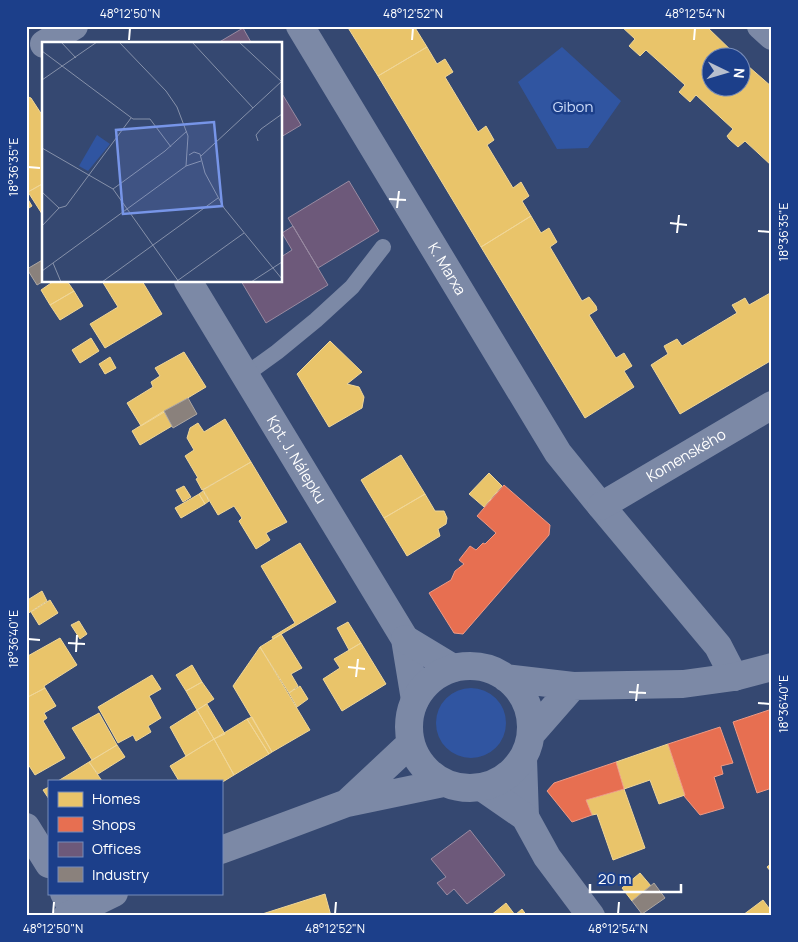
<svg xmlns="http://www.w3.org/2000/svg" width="798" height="942" viewBox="0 0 798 942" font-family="Manrope,sans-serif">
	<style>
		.green { fill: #3055a1 }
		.homes { fill: #e9c46a; stroke: #f0d697 }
		.shops { fill: #e76f51; stroke: #ee9a85 }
		.offices { fill: #6d597a; stroke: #998ba2 }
		.industry { fill: #8a817c; stroke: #ada7a3 }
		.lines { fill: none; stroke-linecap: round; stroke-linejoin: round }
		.service { stroke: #7c89a6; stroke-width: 16 }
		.minor { stroke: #7c89a6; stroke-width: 28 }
		.tertiary { stroke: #7c89a6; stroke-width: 28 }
		.ticks { fill: none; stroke: #fff; stroke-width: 2 }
		.labels { text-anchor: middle; stroke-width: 5; stroke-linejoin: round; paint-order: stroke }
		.park-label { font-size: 15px; fill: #ccdbf9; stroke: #1c3f8a }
		.street-label { font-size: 15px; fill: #fff; stroke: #1c3f8a }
		.inset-road { fill: none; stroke: #8691aa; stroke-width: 1 }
		.view { fill: #7795e8; fill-opacity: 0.15; stroke: #7795e8; stroke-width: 2.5 }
		.inset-edge { fill: none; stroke: #fff; stroke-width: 2.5 }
		.neatline { fill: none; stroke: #fff; stroke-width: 2 }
		.ticks-label { font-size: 12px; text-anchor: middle; fill: #fff }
	</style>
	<rect width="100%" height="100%" fill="#354871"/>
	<!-- green -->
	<path class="green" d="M562 47 621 101 588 148 557 149 518 82Z
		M436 723a35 35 0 1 1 70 0a35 35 0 1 1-70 0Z"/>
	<!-- homes -->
	<path class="homes" d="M347 26H414L427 47 378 76Z
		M621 26H706L739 58H710V88H740V59L772 87V166L745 141 738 147 729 139 727 136 733 129 696 95 690 102 679 92 685 85 646 50 640 56 629 46 635 39Z
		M427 47 437 64 445 59 453 72 445 77 478 132 486 126 494 140 487 145 513 188 521 182 529 196 522 201 531 216 481 247 378 76Z
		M26 96 31 98 44 118V183L26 193Z
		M44 183V217L28 192Z
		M26 196 32 206 26 210Z
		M531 216 541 233 549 228 557 242 550 247 582 301 589 297 596 306 597 310 589 315 616 358 624 353 632 366 624 371 634 387 585 418 481 247Z
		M54 281H67L74 291 50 305 41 290Z
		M102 281H142L162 314 105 348 90 324 118 307Z
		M74 291 83 306 60 320 50 305Z
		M772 292V360L680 414 651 365 668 354 664 346 677 339 682 346 737 313 732 305 738 302 745 298 749 305Z
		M91 338 99 351 80 363 72 350Z
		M330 341 362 372 347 384 359 387 364 397 362 408 329 427 297 374Z
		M184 352 206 387 141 426 127 403 153 387 151 382 160 376 155 368Z
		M110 357 116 368 105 374 99 364Z
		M164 411 172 426 140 445 132 431Z
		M225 419 251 462 202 490 196 479 198 478 185 456 194 450 187 438 190 428 198 423 204 432Z
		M401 455 425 494 384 518 361 480Z
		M251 462 287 522 266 533 270 540 256 549 239 521 242 518 234 506 218 515 203 490Z
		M489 473 502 486 484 507 469 494Z
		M184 486 191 497 183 502 176 490Z
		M203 491 209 501 205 504 199 494Z
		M199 494 205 504 181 518 175 508Z
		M425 494 435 511H444L447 518 446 524 438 529 440 536 407 556 384 518Z
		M300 543 336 602 273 639 272 637 295 623 261 566Z
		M42 591 47 601 27 614 26 612V601Z
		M50 600 58 613 39 625 31 612Z
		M79 621 87 634 80 639 71 625Z
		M348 622 361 643 349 650 337 628Z
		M281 634 302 668 291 674 298 686 289 693 260 647Z
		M60 638 77 665 44 686 45 688 26 698V657Z
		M361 643 386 684 342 711 323 679 340 668 334 659Z
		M260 647 310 730 272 752 233 686Z
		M192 665 202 682 186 691 176 675Z
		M152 675 161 689 149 696 161 718 148 726 151 732 136 741 133 735 118 743 98 707Z
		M202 682 214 699 197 710 186 691Z
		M300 686 308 699 297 707 289 693Z
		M45 688 56 706 44 713 47 718 43 721 65 758 35 775 26 761V698Z
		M207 704 225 734 214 739 197 710Z
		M197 710 214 739 186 756 170 727Z
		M99 713 117 745 92 760 72 728Z
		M252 717 272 752 269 754 247 719Z
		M247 719 269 754 234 775 214 739Z
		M214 739 234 775 221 783V781H179L170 766Z
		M668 744 685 795 659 804 650 780 624 789 616 762Z
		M117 745 125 757 98 774 89 762Z
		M89 762 102 781H58Z
		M49 787V799L43 790Z
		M624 789 645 848 613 860 597 814 592 815 586 800Z
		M772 863V873L767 867Z
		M640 873 651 886 632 901 622 888Z
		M325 894 331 916H256Z
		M763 900 772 912V916H744L743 915Z
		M506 903 515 915 522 909 527 916H490Z"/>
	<!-- shops -->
	<path class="shops" d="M504 485 550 525 549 535 463 634 454 633 429 593 451 580 455 571 464 564 459 560 470 546 476 550 483 543 485 544 496 533 477 516Z
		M772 709V788L757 793 733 722Z
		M720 727 733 763 721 766 723 774 714 777 724 808 700 815 684 796 685 795 668 744Z
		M616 762 624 789 586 800 592 815 572 822 547 791 554 783Z"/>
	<!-- offices -->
	<path class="offices" d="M243 28 252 44H216Z
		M281 92 301 125 281 137Z
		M349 181 379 231 318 268 288 218Z
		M293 226 328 285 266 323 241 281H281V257L292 250 282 233Z
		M470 830 505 875 467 904 454 889 447 895 437 883 446 877 431 859Z"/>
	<!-- industry -->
	<path class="industry" d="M44 259V281L37 285 27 269Z
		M188 398 197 414 173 428 164 411Z
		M654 883 665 898 642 914 632 901Z"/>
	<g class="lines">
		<!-- service -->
		<path class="service" d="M245 375 277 352 316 320 352 287 383 247"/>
		<!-- minor -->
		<g class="minor">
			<path id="s1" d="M300 26 558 453 601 506 718 646 734 677"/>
			<path d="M761 26 772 36"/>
			<path d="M44 44 74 26"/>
			<path id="s2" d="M188 281 405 639 415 700"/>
			<path id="s3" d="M601 506 772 405"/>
			<path d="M405 639 453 668"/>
			<path d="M523 759 525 817"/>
			<path d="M483 788 525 817 547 857 591 916"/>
			<path d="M26 827 49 864"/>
			<path d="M64 893 74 912"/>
		</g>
		<!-- tertiary -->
		<path class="tertiary" d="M409 727a61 61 0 1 1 122 0a61 61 0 1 1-122 0Z
			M506 678 573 686 683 684 734 677 772 667
			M531 734 573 686
			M348 802 411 743
			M221 850 347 803 443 783
			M67 916 114 893"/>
	</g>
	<!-- ticks -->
	<path class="ticks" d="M129 40 130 28M412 40 413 28M694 40 695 28M28 167 40 168M389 199 406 200M397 208 399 191M670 223 687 225M758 231 770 232M677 233 679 215M28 639 40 640M68 643 85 644M76 652 77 635M348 667 365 669M356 677 358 659M629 692 646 693M636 701 638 684M758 703 770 704M53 914 54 902M335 914 336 902M618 914 619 902"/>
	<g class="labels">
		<!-- park labels -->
		<g class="park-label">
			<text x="573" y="112">Gibon</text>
		</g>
		<!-- street labels -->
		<g class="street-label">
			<text dy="5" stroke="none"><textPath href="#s1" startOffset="284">K. Marxa</textPath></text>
			<text dy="5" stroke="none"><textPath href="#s3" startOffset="99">Komenského</textPath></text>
			<text dy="5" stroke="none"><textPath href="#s2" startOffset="209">Kpt. J. Nálepku</textPath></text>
		</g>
	</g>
	<!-- overview -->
	<g transform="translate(42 42)">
		<rect width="240" height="240" fill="#354871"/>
		<path d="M55 93 68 102 46 129 37 124Z" fill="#3055a1"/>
		<path class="inset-road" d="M19 0 34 16M77 0 124 49 135 65 146 94 144 124M150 0 211 66M197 0 240 40M0 9 91 77H108L129 105M0 38 55 0M216 99 214 93 219 87 240 72M0 106 71 147 137 240M147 113 152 110 158 112 163 131 182 166 240 237M159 114 240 39M71 147 123 109 145 89M0 150 17 166M0 184 17 166 24 164 89 76M11 221 19 240M0 229 144 124 159 119M135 239 202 191M60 240 176 156M209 240 240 220"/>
		<path class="view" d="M172 80 180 164 81 172 74 88Z"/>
		<rect width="240" height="240" class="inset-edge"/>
	</g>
	<!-- border -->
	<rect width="798" height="942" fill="none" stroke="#1c3f8a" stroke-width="55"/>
	<!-- legend -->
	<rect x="48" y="780" width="175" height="115" fill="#1c3f8a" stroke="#778cb9"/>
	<rect x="58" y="792" width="25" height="15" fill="#e9c46a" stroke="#778cb9"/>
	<text x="92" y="804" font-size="15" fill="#ffffff">Homes</text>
	<rect x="58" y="817" width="25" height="15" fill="#e76f51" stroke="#778cb9"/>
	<text x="92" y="830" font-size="15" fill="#ffffff">Shops</text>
	<rect x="58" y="842" width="25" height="15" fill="#6d597a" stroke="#778cb9"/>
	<text x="92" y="854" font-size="15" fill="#ffffff">Offices</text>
	<rect x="58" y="867" width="25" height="15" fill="#8a817c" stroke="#778cb9"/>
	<text x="92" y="880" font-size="15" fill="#ffffff">Industry</text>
	<!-- north arrow -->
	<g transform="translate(726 72) rotate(95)"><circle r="24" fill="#1c3f8a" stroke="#778cb9"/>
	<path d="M0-4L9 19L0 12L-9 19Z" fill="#b8bfcd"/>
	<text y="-8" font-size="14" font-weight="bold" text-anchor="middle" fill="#ffffff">N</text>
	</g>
	<!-- scale -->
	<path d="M590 884v8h91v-8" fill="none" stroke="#ffffff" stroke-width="2.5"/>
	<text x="598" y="884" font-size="15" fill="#ffffff" stroke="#1c3f8a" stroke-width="4" paint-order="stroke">20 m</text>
	<rect x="28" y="28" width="742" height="886" class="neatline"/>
	<g class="ticks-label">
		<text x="130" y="18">48°12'50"N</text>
		<text x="413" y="18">48°12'52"N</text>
		<text x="695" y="18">48°12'54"N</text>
		<text transform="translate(14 167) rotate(-90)" y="4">18°36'35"E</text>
		<text transform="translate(784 232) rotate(-90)" y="4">18°36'35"E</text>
		<text transform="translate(14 639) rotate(-90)" y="4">18°36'40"E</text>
		<text transform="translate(784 704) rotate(-90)" y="4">18°36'40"E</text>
		<text x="53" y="933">48°12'50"N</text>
		<text x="335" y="933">48°12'52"N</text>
		<text x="618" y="933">48°12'54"N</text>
	</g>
</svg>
